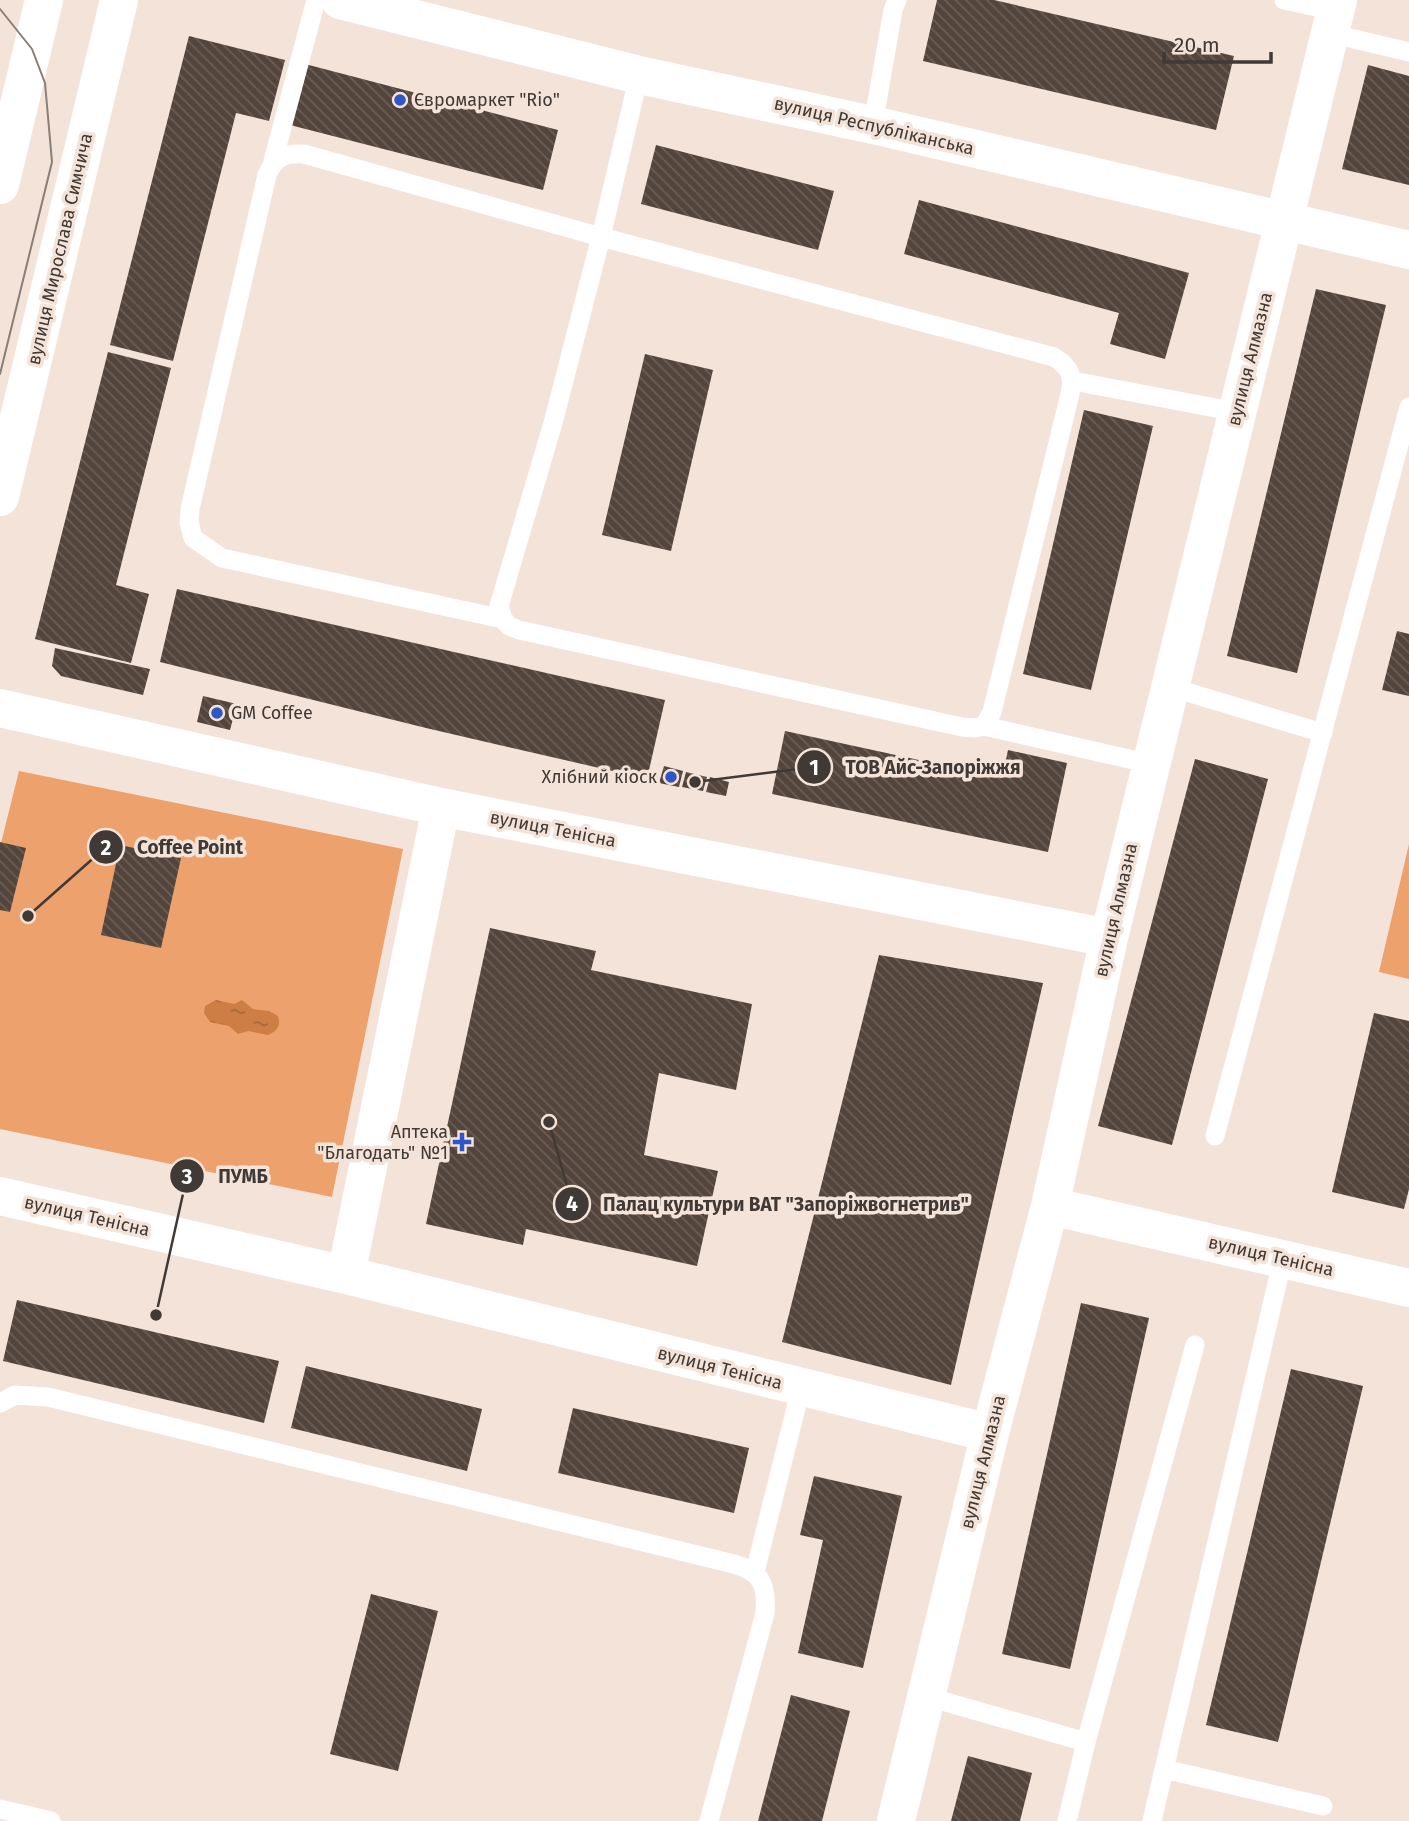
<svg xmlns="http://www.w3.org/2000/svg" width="1409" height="1821" viewBox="0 0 1409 1821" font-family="'Fira Sans',sans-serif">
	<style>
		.green { fill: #eda16c }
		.water { fill: url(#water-ripples) }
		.building { fill: url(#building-back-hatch) }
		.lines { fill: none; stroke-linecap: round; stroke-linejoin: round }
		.lane { stroke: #fff; stroke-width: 19 }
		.street { stroke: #fff; stroke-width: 38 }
		.secondary { stroke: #fff; stroke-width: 38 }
		.tram { stroke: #897e78; stroke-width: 2 }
		.poi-dot { fill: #2e56c6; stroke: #f4e3d8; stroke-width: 2.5 }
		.labels { text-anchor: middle; stroke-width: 7; stroke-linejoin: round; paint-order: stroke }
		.poi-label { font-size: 18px; fill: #403935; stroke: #f4e3d8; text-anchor: start }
		.street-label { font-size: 18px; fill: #403935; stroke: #f4e3d8 }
		.leader { fill: none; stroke: #403935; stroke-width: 2.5 }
		.callout-dot { fill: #403935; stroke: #f4e3d8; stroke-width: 2.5 }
		.mark-label { font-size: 21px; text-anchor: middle; font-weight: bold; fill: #fff }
		.callout-label { font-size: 19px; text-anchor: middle; font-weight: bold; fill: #403935; stroke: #f4e3d8; stroke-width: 7; stroke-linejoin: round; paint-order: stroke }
	</style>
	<defs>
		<pattern id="water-ripples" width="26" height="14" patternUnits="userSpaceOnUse" patternTransform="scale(1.75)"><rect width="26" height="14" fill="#cc7e45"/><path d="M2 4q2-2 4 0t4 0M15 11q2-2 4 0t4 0" fill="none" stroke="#a7683a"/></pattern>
		<pattern id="building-back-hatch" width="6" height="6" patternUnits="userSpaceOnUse" patternTransform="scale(1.75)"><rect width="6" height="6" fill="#53453c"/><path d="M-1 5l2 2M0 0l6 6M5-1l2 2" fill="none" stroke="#6a5e57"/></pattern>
	</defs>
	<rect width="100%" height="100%" fill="#f4e3d8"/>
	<!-- green -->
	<path class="green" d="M19 771 403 849 332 1197 0 1129V847Z
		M1409 844V979L1379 972Z"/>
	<!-- water -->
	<path class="water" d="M216 1000 234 1004 242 1000 253 1009 269 1011 278 1016C281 1026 277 1031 268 1035L248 1031 238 1034 229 1026 210 1022 204 1013 205 1006Z"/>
	<!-- building -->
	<path class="building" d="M937 0H994L1234 56 1216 130 923 61Z
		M189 36 285 60 269 121 236 113 173 361 110 345Z
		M305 64 558 130 543 190 290 125Z
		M1368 65 1409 76V185L1342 169Z
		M656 145 834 191 818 250 641 204Z
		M919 200 1189 273 1165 359 1110 344 1119 313 904 254Z
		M1316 289 1386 305 1297 673 1227 656Z
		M108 352 171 368 116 585 149 594 131 663 35 639Z
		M645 354 713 370 671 551 602 535Z
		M1084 410 1153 426 1091 690 1023 674Z
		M177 589 665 700 647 779 426 728 160 662Z
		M1397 631 1409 634V696L1382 690Z
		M55 648 150 669 143 695 61 676 52 666Z
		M203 696 237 704 230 730 197 722Z
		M785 731 1002 778 1008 750 1067 763 1048 852 772 794Z
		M1195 759 1268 779 1172 1145 1098 1126Z
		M664 766 683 771 679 787 659 783Z
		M686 772 707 777 703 791 682 787Z
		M710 777 729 782 726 796 706 792Z
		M0 842 26 848 10 912 0 910Z
		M120 845 181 858 161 948 101 935Z
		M490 928 596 951 591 970 752 1004 736 1090 659 1073 644 1155 718 1171 697 1266 526 1229 523 1245 426 1224Z
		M879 955 1043 983 951 1385 782 1342Z
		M1374 1013 1409 1021V1189L1404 1209 1332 1192Z
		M17 1300 279 1361 264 1423 3 1361Z
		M1081 1303 1149 1318 1070 1669 1002 1654Z
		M306 1366 482 1409 467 1471 291 1428Z
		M1291 1369 1363 1386 1278 1742 1206 1725Z
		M573 1408 749 1448 734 1513 558 1473Z
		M814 1476 902 1496 863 1668 798 1653 823 1540 800 1535Z
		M371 1594 438 1611 398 1771 330 1754Z
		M791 1695 850 1711 822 1821H758Z
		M968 1756 1032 1773 1020 1821H951Z"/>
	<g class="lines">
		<!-- lane -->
		<path class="lane" d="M1284 0 1335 11
			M1329 33 1409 52
			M639 75 601 237 553 423 499 606 503 619 222 558 193 538 189 522 190 509 267 175C275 157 284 153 304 154L601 237 1054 357C1070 367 1074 376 1070 394L992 712 984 726
			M873 125 893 10 897 0
			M273 161 316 0
			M1073 381 1237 412
			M503 619 509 626 519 630 962 727 975 728 984 726 1151 764
			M1170 687 1323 733
			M1215 1136 1409 407
			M0 1403 15 1395 48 1397 734 1564C762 1572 767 1585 765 1613L709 1821
			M755 1572 801 1388
			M925 1696 1086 1742
			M1164 1769 1323 1806
			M0 1809 51 1821
			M1067 1821 1086 1742 1195 1345
			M1152 1821 1283 1258"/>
		<!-- street -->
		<path class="street" d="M340 0 639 75 873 125 1409 250
			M0 708 441 807 1109 938
			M0 1196 346 1275 990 1433
			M1050 1206 1409 1288
			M346 1275 441 807
			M896 1821 990 1433 1050 1206 1109 938 1338 0"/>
		<!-- secondary -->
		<path class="secondary" d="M0 185 44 0
			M0 497 119 0"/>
		<!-- tram -->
		<path class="tram" d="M0 9 32 49 45 83 52 162 0 374"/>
	</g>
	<!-- markers -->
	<g class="poi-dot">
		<circle cx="400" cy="100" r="7"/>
		<circle cx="217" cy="713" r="7"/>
		<circle cx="671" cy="777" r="7"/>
		<path d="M458.5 1131.5h7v7h7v7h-7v7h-7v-7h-7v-7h7z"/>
	</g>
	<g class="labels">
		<!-- poi labels -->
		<g class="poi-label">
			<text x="414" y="106">Євромаркет "Rio"</text>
			<text x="231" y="719">GM Coffee</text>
			<text x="657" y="783" text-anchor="end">Хлібний кіоск</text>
			<text x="448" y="1138" text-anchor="end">Аптека<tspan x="448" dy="21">"Благодать" №1</tspan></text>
		</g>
		<!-- street labels -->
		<g class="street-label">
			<text transform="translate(874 126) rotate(13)" y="6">вулиця Республіканська</text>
			<text transform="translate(60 249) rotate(-77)" y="6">вулиця Мирослава Симчича</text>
			<text transform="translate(1250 359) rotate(-76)" y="6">вулиця Алмазна</text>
			<text transform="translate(553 829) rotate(11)" y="6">вулиця Тенісна</text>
			<text transform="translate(1116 910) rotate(-77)" y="6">вулиця Алмазна</text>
			<text transform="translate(87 1216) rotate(13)" y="6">вулиця Тенісна</text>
			<text transform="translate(1271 1256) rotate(13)" y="6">вулиця Тенісна</text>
			<text transform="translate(720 1368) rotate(14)" y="6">вулиця Тенісна</text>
			<text transform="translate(983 1462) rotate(-76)" y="6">вулиця Алмазна</text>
		</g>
	</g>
	<!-- callouts -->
	<path class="leader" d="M695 782L814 767M28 916L106 847M156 1315L187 1176M549 1122L572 1204"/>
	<g class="callout-dot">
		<circle cx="695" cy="782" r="7"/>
		<circle cx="28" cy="916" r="7"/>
		<circle cx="156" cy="1315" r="7"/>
		<circle cx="549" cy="1122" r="7"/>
		<circle cx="814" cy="767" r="18"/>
		<circle cx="106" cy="847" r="18"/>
		<circle cx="187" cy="1176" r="18"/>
		<circle cx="572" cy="1204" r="18"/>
	</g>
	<g class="mark-label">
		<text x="814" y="775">1</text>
		<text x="106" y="855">2</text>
		<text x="187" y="1184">3</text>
		<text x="572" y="1211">4</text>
	</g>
	<g class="callout-label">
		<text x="933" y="774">ТОВ Айс-Запоріжжя</text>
		<text x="190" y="854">Coffee Point</text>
		<text x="243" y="1183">ПУМБ</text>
		<text x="786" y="1211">Палац культури ВАТ "Запоріжвогнетрив"</text>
	</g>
	<!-- scale -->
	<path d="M1164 52v10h107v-10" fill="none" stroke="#403935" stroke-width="3.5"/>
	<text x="1174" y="52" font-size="21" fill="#403935" stroke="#f4e3d8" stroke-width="5" paint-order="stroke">20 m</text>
</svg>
